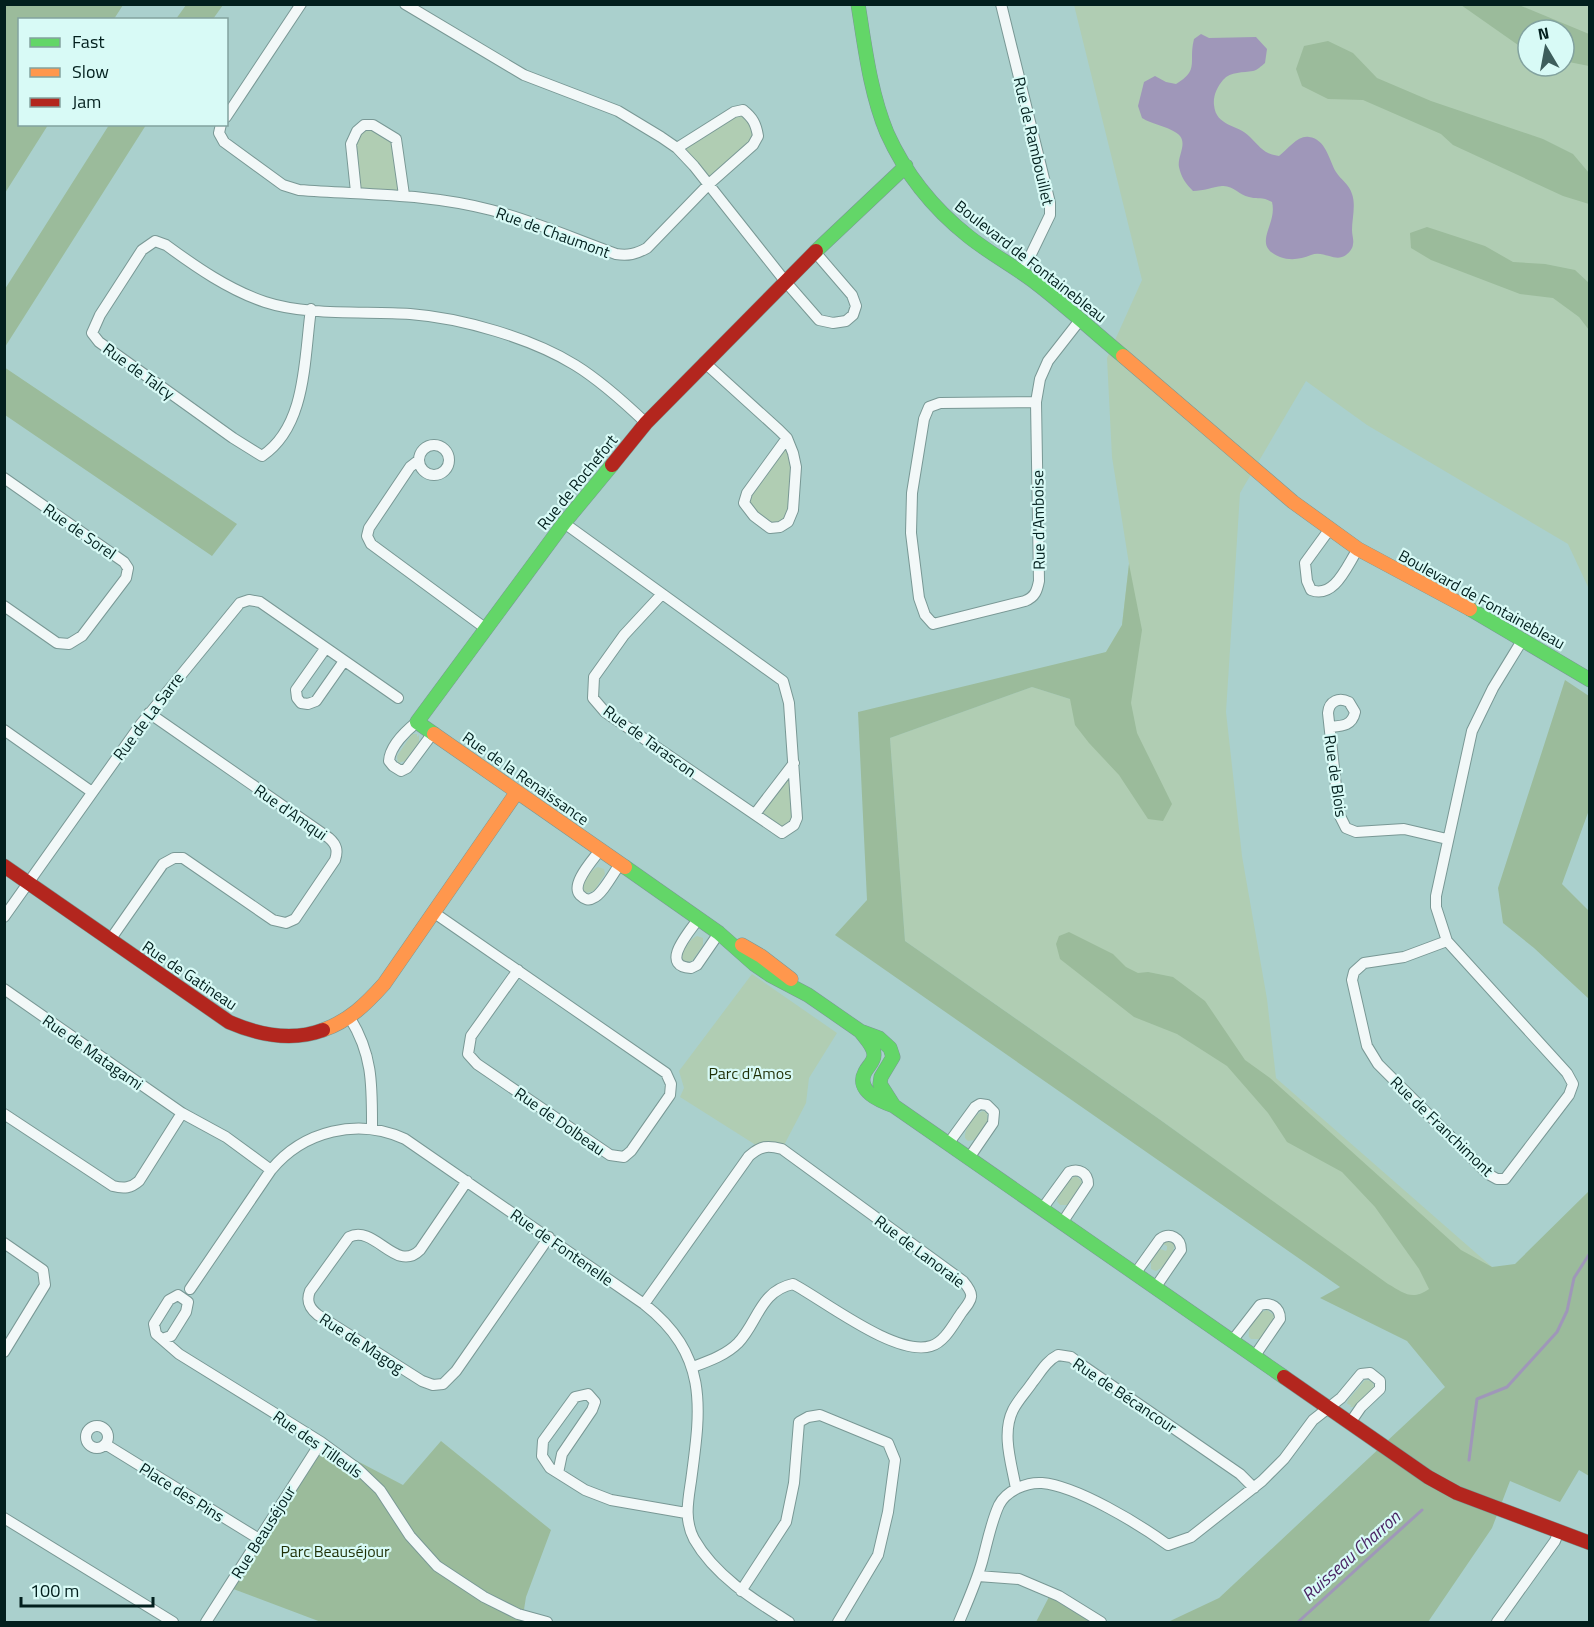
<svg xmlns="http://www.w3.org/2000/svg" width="1594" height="1627" viewBox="0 0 1594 1627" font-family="'Titillium Web',sans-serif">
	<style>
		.green { fill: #b0cdb3; fill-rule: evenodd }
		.forest { fill: #9bbb9b }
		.water { fill: #9f97b9 }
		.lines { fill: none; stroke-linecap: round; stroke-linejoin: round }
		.stream { stroke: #9f97b9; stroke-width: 3 }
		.street-casing { stroke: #799895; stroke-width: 12 }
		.fast-casing { stroke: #799895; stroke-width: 15 }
		.slow-casing { stroke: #799895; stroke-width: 15 }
		.jam-casing { stroke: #799895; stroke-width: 15 }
		.street { stroke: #f2f8f8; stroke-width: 10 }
		.fast { stroke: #63d668; stroke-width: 14 }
		.slow { stroke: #ff974d; stroke-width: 14 }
		.jam { stroke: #b3261e; stroke-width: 14 }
		.labels { text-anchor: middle; stroke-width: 4.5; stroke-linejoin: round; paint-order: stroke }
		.street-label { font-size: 16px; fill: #021f1d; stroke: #d8faf6 }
		.park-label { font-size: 16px; fill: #1f3006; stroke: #d8faf6 }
		.water-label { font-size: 18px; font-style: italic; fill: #4b2565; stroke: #d8faf6 }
	</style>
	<rect width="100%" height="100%" fill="#aad0cd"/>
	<!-- green -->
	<path class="green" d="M1074 5H1589V589L1568 544 1367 425 1306 381 1240 493 1226 712 1242 856 1267 999 1276 1078 1492 1267 1589 1432 1159 1119 905 941 890 738 1032 687 1070 699 1106 652 1122 625 1129 564 1112 457 1107 358 1142 280ZM1528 30H1564V66H1528Z
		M743 110 758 136 709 184 677 148Z
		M364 125 396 139 404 195 356 192 353 137Z
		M787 438 793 453V510L780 527 754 516 747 493Z
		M412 734H417V737L419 735V742L405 761 398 763 397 756Z
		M794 763 797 818 782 833 755 814Z
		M598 867 604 869 605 874 594 891 586 893 583 890C583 882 590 870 598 867Z
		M697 936 703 938V945L692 961 685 962 682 959C682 950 690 939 697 936Z
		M752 974 837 1033 809 1078 806 1103 782 1149 759 1147 680 1097 684 1088 679 1071Z
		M983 1111 987 1113 988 1121 974 1140 968 1141 965 1138C964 1129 974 1114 983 1111Z
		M1076 1176 1082 1181 1080 1187 1067 1205H1060L1057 1201C1059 1193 1068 1179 1076 1176Z
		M1170 1241 1174 1245C1174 1254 1165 1267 1156 1271L1151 1269V1261L1160 1249 1166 1251 1167 1249V1246L1163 1244 1165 1242Z
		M1267 1310 1274 1315 1273 1322 1260 1339H1251L1249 1337C1247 1327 1258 1312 1267 1310Z
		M1365 1380 1372 1381 1375 1388 1354 1407H1350L1351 1405 1347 1404 1348 1400Z"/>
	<!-- forest -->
	<path class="forest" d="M5 4 123 5 114 19 20 20V124L48 125 5 193Z
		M186 5V4L223 5 213 19H176Z
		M1461 5H1519L1589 34V66L1564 61V30H1528V49L1518 45Z
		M1328 41 1353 53 1377 78 1431 101 1543 139 1573 154 1589 173V204L1563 196 1453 145 1441 134 1363 100 1328 99 1302 86 1296 69 1304 46Z
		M109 125H146L5 347V289Z
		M1427 227 1485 246 1513 262 1545 264 1575 270 1589 283V330L1579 317 1553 298 1520 294 1431 260 1411 248 1410 233Z
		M4 367 237 524 212 556 5 415Z
		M1129 564 1142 630 1131 703 1137 733 1172 804 1163 821 1148 819 1119 775 1089 743 1075 725 1070 699 1032 687 890 738 905 941 1159 1119 1388 1284C1404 1293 1412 1301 1429 1289L1419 1269 1375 1207 1342 1172 1287 1142 1268 1113 1227 1066 1177 1034 1134 1017 1060 959 1056 944 1059 936 1069 932 1113 954 1126 967 1138 973 1148 972 1173 977 1205 1001 1245 1060 1270 1078 1461 1250 1492 1267 1515 1264 1589 1191V1476L1579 1470 1560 1502 1510 1481 1492 1528 1428 1622H1168L1219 1598 1445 1387 1407 1341 1320 1298 1340 1287 835 935 867 900 858 712 1106 652 1122 625Z
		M1565 680 1589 696V810L1562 884 1589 911V999L1534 948 1503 923 1498 888Z
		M441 1441 551 1530 526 1597 522 1622H321L228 1587 321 1442 403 1485Z
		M1051 1593 1099 1622H1036Z"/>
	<!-- water -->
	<path class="water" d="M1201 34 1209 38 1256 37 1267 49 1265 63C1261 66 1258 70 1253 71 1243 73 1231 71 1223 80 1217 87 1213 96 1214 105 1216 127 1238 124 1250 137 1260 147 1264 154 1279 156 1288 149 1298 135 1309 137 1326 139 1329 160 1336 172 1341 180 1349 184 1352 194 1356 205 1352 219 1352 230 1352 235 1354 240 1353 244 1353 248 1349 253 1346 255 1335 263 1324 250 1311 255 1301 259 1291 261 1280 257 1250 245 1278 225 1272 202 1261 196 1259 200 1249 197 1239 195 1233 185 1222 186 1212 187 1204 191 1193 191 1186 184 1181 177 1179 167 1177 157 1187 145 1180 136 1174 128 1151 124 1142 118L1138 106 1144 82 1155 76 1166 82 1176 84C1200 70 1188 62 1194 39Z"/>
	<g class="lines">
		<!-- stream -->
		<path class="stream" d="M1469 1460 1477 1399 1507 1387 1557 1332 1567 1311 1574 1278 1590 1253
			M1298 1622 1422 1510"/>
		<defs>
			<path id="street" d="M405 4 524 75 618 111 661 137 677 148 694 166 785 281 819 320 833 323 846 321 853 315 856 306 852 295 815 252
				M1001 4 1050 203V215L1022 273
				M226 117 301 4
				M221 124 219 133 224 142 283 185 299 190C364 195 427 193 491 210 534 221 574 239 616 254 628 256 636 254 647 248L709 184 753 145 758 136C756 124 753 118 743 110L734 112 677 148
				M356 192 351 144 357 131 364 125H373L396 139 404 195
				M311 309C304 358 307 426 262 456L233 438 99 342 92 333 100 315 142 250 155 241 166 245C196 267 229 290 265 302 307 316 365 311 410 314 462 318 531 338 575 365 601 381 624 402 646 423
				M704 362 779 430 787 438 793 453 796 467 793 510 788 522 780 527 770 528 754 516 744 503 747 493 787 438
				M1036 402 940 403 929 407 924 419 912 493 911 533 919 598 925 615 933 624 1025 601C1035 597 1037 591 1039 581L1036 402 1040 379 1048 361 1080 320
				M419 460a15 15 0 1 1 30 0a15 15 0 1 1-30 0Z
				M419 460 410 467 369 528 367 536 371 544 485 628
				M4 478 124 562 128 568 126 578 82 636 69 644 57 643 4 606
				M564 523 783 681 789 703 797 818 794 825 782 833 605 712 593 698 594 677 624 635 662 594
				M1329 530 1305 563 1307 581 1311 590C1335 599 1347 565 1358 549
				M325 649 296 690 297 698 301 703 308 704 316 701 344 661
				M417 722C407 730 390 746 389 761L393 766 401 771 407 768 433 733
				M1330 727C1342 726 1352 726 1355 712L1349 702C1339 697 1329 701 1328 713L1339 814 1346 828 1356 832 1404 829 1447 839
				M4 730 92 792
				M755 814 794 763
				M600 850C593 860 570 884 580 895 584 899 589 901 593 898 602 895 614 872 620 864
				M433 912 666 1073 671 1084 670 1095 631 1151 624 1157 610 1155 477 1064 468 1054 471 1036 518 970
				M4 917 141 724 240 603 249 600 260 602 398 698
				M699 918C690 931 658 966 691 968L697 965 719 933
				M110 940 163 864 174 858H183L273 920 286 923 295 919 335 860C338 851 337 845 329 838L149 713
				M1447 941 1404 957 1364 963 1354 972 1352 980 1367 1046 1378 1064 1488 1174 1497 1179H1505L1569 1095 1573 1084 1567 1073 1447 941 1436 907V896L1472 731 1493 688 1523 639
				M4 989 182 1113 139 1181C131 1188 124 1189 113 1186L4 1114
				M350 1018C373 1055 372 1086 372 1128
				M182 1113 226 1137 271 1170
				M948 1144 975 1107 980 1104 987 1105 994 1112 993 1123 969 1158
				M467 1181 420 1250C396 1274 375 1224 349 1237L310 1291C306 1301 309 1308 318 1315L422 1381 433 1385 443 1384 456 1371 549 1237
				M1042 1209 1069 1172C1079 1168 1088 1173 1088 1184L1062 1223
				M4 1243 43 1270 45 1285 4 1352
				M1135 1274 1160 1239C1170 1232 1181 1238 1181 1250L1155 1288
				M190 1289 271 1170C303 1131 358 1117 405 1139L644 1304C709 1355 701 1407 691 1481 688 1501 684 1520 694 1539 715 1576 754 1600 789 1622
				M644 1304 749 1156C761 1146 767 1145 782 1149L963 1281C975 1295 973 1298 962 1312 954 1323 945 1342 931 1346 896 1357 825 1301 793 1284 760 1291 758 1322 738 1343 726 1355 709 1361 693 1367
				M162 1339 171 1336 186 1312 188 1302 178 1295 169 1300 154 1324 156 1334 179 1354 321 1442 358 1469 380 1490 410 1536 437 1566 484 1597 518 1614 547 1622
				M1232 1341 1260 1305C1271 1302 1280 1307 1280 1319L1254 1357
				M86 1437a11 11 0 1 1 22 0a11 11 0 1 1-22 0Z
				M105 1444 259 1539
				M558 1473 562 1454 592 1410 595 1402 588 1394 575 1397 543 1441 542 1456 550 1468 585 1490 611 1500 686 1513
				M1016 1489C1012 1465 1001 1434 1013 1410 1018 1400 1026 1392 1032 1383 1040 1373 1046 1361 1058 1355L1071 1357 1079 1363 1240 1474 1254 1488
				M4 1518 173 1622
				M978 1576 1019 1579 1059 1596 1101 1622
				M741 1591 786 1522 794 1483 799 1422 808 1417 820 1415 888 1443 895 1460 888 1512 878 1555 838 1622
				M206 1622 321 1442
				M959 1622C967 1603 976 1583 982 1562 987 1544 991 1522 999 1505 1006 1491 1026 1482 1042 1483 1077 1486 1139 1524 1168 1545L1191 1537 1262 1481 1284 1459 1313 1420 1341 1398 1361 1374 1370 1373 1380 1381V1389L1361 1407 1350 1423
				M1497 1622 1555 1541 1559 1531"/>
			<path id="fast" d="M858 4C865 47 870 92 887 133 905 173 934 209 968 236 989 253 1014 266 1036 283 1066 306 1094 332 1123 356
				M816 251 906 166
				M1470 609 1590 680
				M434 734 417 722 564 523 612 465
				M625 867 719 933 754 964 770 975 808 995 860 1031 879 1038 890 1048 893 1057 881 1077 880 1084 894 1106
				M860 1031C865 1038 874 1046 874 1055 874 1062 868 1066 865 1072 855 1091 880 1101 894 1106L1284 1377"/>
			<path id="slow" d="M1123 356 1293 502 1358 549 1470 609
				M434 734 625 867
				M742 945 761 956 791 979
				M323 1030C349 1021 366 1004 384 984L517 792"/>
			<path id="jam" d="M612 465 646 423 816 251
				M4 866 229 1022C259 1035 291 1042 323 1030
				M1284 1377 1428 1477 1457 1493 1590 1543"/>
		</defs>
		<!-- street casing -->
		<use href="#street" class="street-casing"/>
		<!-- fast casing -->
		<use href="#fast" class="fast-casing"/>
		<!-- slow casing -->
		<use href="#slow" class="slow-casing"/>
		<!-- jam casing -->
		<use href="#jam" class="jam-casing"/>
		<!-- street -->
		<use href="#street" class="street"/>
		<!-- fast -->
		<use href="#fast" class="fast"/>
		<!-- slow -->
		<use href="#slow" class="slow"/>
		<!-- jam -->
		<use href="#jam" class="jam"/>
	</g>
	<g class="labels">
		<!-- street labels -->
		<g class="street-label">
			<text transform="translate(1034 141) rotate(77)" y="6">Rue de Rambouillet</text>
			<text transform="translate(553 232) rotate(20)" y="6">Rue de Chaumont</text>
			<text transform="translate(1031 261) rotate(38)" y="6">Boulevard de Fontainebleau</text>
			<text transform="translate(139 371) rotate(36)" y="6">Rue de Talcy</text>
			<text transform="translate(577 482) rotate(-51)" y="6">Rue de Rochefort</text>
			<text transform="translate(1038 520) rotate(-91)" y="6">Rue d'Amboise</text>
			<text transform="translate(80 531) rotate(35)" y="6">Rue de Sorel</text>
			<text transform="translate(1482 599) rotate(29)" y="6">Boulevard de Fontainebleau</text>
			<text transform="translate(148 716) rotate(-53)" y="6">Rue de La Sarre</text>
			<text transform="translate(650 741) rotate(36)" y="6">Rue de Tarascon</text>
			<text transform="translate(1336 776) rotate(82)" y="6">Rue de Blois</text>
			<text transform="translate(526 778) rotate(35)" y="6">Rue de la Renaissance</text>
			<text transform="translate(291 812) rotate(35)" y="6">Rue d'Amqui</text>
			<text transform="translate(190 975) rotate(34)" y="6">Rue de Gatineau</text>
			<text transform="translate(93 1052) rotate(35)" y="6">Rue de Matagami</text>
			<text transform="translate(560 1121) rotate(35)" y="6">Rue de Dolbeau</text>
			<text transform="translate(1442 1126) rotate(44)" y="6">Rue de Franchimont</text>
			<text transform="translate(562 1247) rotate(35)" y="6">Rue de Fontenelle</text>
			<text transform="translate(920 1251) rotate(37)" y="6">Rue de Lanoraie</text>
			<text transform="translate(362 1343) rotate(33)" y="6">Rue de Magog</text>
			<text transform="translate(1125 1395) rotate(34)" y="6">Rue de Bécancour</text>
			<text transform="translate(318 1444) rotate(35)" y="6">Rue des Tilleuls</text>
			<text transform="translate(182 1492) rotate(32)" y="6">Place des Pins</text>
			<text transform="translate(263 1532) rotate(-58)" y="6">Rue Beauséjour</text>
		</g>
		<!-- park labels -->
		<g class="park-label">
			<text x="750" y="1079">Parc d'Amos</text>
			<text x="335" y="1557">Parc Beauséjour</text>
		</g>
		<!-- water labels -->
		<g class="water-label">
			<text transform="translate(1351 1556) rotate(-42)" y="6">Ruisseau Charron</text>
		</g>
	</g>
	<!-- border -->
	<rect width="1594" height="1627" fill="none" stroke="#021f1d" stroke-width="12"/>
	<!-- legend -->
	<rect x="18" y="18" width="210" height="108" fill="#d8faf6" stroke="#82a29f" stroke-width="1.5"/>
	<rect x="30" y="38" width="30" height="9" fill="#63d668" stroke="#82a29f" stroke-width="1.5"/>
	<text x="72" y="48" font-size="18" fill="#021f1d">Fast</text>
	<rect x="30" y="68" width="30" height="9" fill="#ff974d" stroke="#82a29f" stroke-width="1.5"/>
	<text x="72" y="78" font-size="18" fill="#021f1d">Slow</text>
	<rect x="30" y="98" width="30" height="9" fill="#b3261e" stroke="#82a29f" stroke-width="1.5"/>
	<text x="72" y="108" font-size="18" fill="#021f1d">Jam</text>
	<!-- north arrow -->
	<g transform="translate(1546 48) rotate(350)"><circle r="28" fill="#d8faf6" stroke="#82a29f" stroke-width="1.5"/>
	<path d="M0-4.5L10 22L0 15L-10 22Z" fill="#3d5d5b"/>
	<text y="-9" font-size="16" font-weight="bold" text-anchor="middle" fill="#021f1d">N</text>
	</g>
	<!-- scale -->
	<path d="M21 1597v9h132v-9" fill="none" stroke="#021f1d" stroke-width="3"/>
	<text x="30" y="1597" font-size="18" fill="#021f1d" stroke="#d8faf6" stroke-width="4.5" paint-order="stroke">100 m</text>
</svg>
